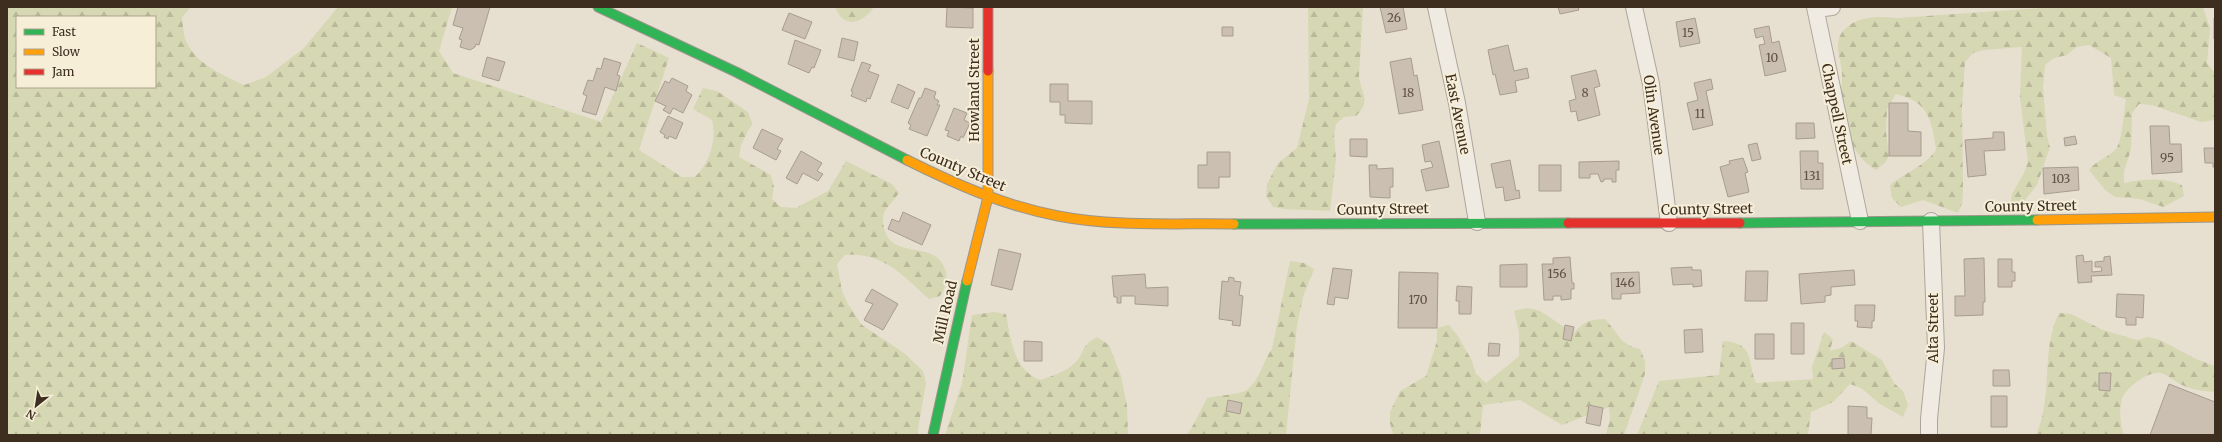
<svg xmlns="http://www.w3.org/2000/svg" width="2222" height="442" viewBox="0 0 2222 442" font-family="Merriweather,serif">
	<style>
		.forest { fill: url(#forest-firs); fill-rule: evenodd }
		.building { fill: #cbbfb2; stroke: #a89c90 }
		.lines { fill: none; stroke-linecap: round; stroke-linejoin: round }
		.street-casing { stroke: #ada599; stroke-width: 18 }
		.fast-casing { stroke: #9c958a; stroke-width: 11 }
		.slow-casing { stroke: #9c958a; stroke-width: 11 }
		.jam-casing { stroke: #9c958a; stroke-width: 11 }
		.street { stroke: #efebe3; stroke-width: 16 }
		.fast { stroke: #30b455; stroke-width: 9 }
		.slow { stroke: #ff9f0a; stroke-width: 9 }
		.jam { stroke: #e5322d; stroke-width: 9 }
		.labels { text-anchor: middle; stroke-width: 4; stroke-linejoin: round; paint-order: stroke }
		.number-label { font-size: 12px; fill: #605244 }
		.street-label { font-size: 14px; fill: #3d2e20; stroke: #f7eed8 }
	</style>
	<defs>
		<pattern id="forest-firs" width="22" height="20" patternUnits="userSpaceOnUse"><rect width="22" height="20" fill="#d6d7b3"/><path d="M5 1l3.5 6h-7zM16 11l3.5 6h-7z" fill="#b9b99a"/></pattern>
	</defs>
	<rect width="100%" height="100%" fill="#e7e0d1"/>
	<!-- forest -->
	<path class="forest" d="M7 7H191L182 17C183 24 183 34 186 41 196 64 223 75 244 85L266 77 304 48 338 7H452L439 51 453 73 601 122 637 43 669 58 639 150 682 177H695C710 163 717 139 712 120L693 109 703 88 717 91 748 112 752 123 741 145 739 157 771 175 774 187 772 199 781 207 796 208 807 202 828 191 846 161 892 184 899 193C895 199 887 207 884 213 882 220 883 225 885 231 893 259 934 241 944 267 949 278 946 287 940 296L929 299C903 276 884 252 845 255L837 264 842 291 848 304 862 325 904 353 923 371 926 383 917 435H7ZM17 17H155V87H17Z
		M835 7H874C867 17 854 28 842 18 839 16 837 10 835 7Z
		M1308 7H1363L1359 76C1361 94 1372 100 1356 116L1344 117 1336 124 1334 135 1336 159 1330 211 1285 209 1273 207 1266 196 1267 184 1278 163 1297 148 1309 99Z
		M2056 7H2203L2210 28 2207 63 2215 73V120L2201 122 2152 105 2139 104 2132 113 2131 149 2124 172V183C2144 179 2163 177 2182 185L2184 196 2163 207 2140 199 2115 197 2105 190 2089 170C2098 159 2108 158 2116 149 2122 142 2124 111 2126 99L2114 95 2111 58 2089 45 2076 47 2067 55 2054 58 2045 65 2043 87 2047 136 2050 147 2037 185 2022 204 2010 206 2012 194 2024 173 2028 162 2020 98 2022 47 1984 50 1973 53 1965 62 1962 106 1963 191 1962 203 1958 213 1923 200 1901 207 1892 198 1890 185C1906 172 1924 167 1936 150 1932 120 1928 101 1896 94L1887 109 1886 132 1889 156 1885 163 1876 170C1852 156 1842 127 1840 100 1840 91 1843 81 1842 72 1841 60 1834 45 1841 34 1854 15 1878 16 1897 18Z
		M1290 261 1304 263 1314 269 1303 297 1297 325 1286 435H1186L1191 429 1207 398C1216 396 1240 394 1247 390 1260 380 1263 361 1272 349Z
		M1526 308C1541 309 1546 315 1558 323 1563 327 1568 328 1574 333 1583 322 1590 319 1605 319 1618 333 1620 345 1640 349L1645 361V374L1624 435H1606L1610 418 1609 407 1562 425 1520 400 1483 405 1480 435 1393 434 1390 423V412L1400 391 1426 376 1437 341V328L1449 325 1458 336 1472 361 1476 374 1486 383 1519 356V332L1514 311Z
		M994 312 1006 314C1011 340 1013 369 1040 380 1052 376 1065 372 1075 363 1085 353 1080 346 1097 337L1109 345 1121 376 1127 406 1128 435H945L962 383 972 315Z
		M2059 313 2071 314 2103 330 2137 340 2148 337 2160 340 2196 359 2215 366V392C2204 391 2192 390 2182 385 2175 382 2168 375 2161 373 2149 370 2125 388 2122 399 2119 410 2120 425 2124 435H2036C2054 396 2040 351 2059 313Z
		M1824 332 1833 339 1830 351 1841 348 1851 341 1882 360 1894 383 1903 391 1908 405 1903 417 1880 404 1861 388 1850 384 1833 402 1811 412 1808 435H1637L1659 381 1719 375 1723 341C1755 343 1747 361 1756 383L1813 379 1812 367Z"/>
	<!-- building -->
	<path class="building" d="M458 7H490L479 45 476 44 475 47 470 50 460 47 462 40 459 39 463 28 453 25Z
		M947 7 973 8V28L946 27Z
		M1380 7H1403L1407 29 1386 33Z
		M1558 7H1578L1579 10 1560 14Z
		M789 13 812 22 805 39 782 30Z
		M1695 18 1700 43 1680 47 1676 22Z
		M2214 18H2215V39H2214Z
		M1769 26 1772 43 1779 41 1786 71 1765 76 1759 45 1765 44 1763 36 1756 38 1754 29Z
		M1222 27H1233V36H1222Z
		M842 38 858 42 854 61 838 57Z
		M795 40 821 50 814 68 812 67 809 73 788 64Z
		M1508 45 1514 71 1527 68 1529 78 1515 81 1517 92 1500 95 1495 74 1493 75 1488 50Z
		M487 57 505 62 499 81 482 76Z
		M604 58 621 63 617 75 620 76 616 91 605 87 596 115 582 111 587 96 583 94 588 80 593 81 597 68 601 69Z
		M1411 58 1414 76 1417 75 1423 110 1399 114 1390 62Z
		M862 62 871 65 868 71 879 75 870 99 867 98 866 102 851 96 853 92 851 91Z
		M1596 70 1600 86 1594 88 1600 115 1578 121 1576 111 1571 112 1569 101 1576 99 1571 76Z
		M672 78 688 86 686 91 692 95 683 113 673 108 670 114 663 110 666 106 655 101 665 81 669 83Z
		M1711 79 1713 89 1706 91 1713 125 1693 130 1687 103 1698 100 1694 83Z
		M898 84 915 92 908 109 891 102Z
		M1050 84H1068V101H1092V124L1065 123V115H1060V102H1050Z
		M925 88 936 92 934 98 939 101 937 105H940L927 136 909 129 911 125 908 123 919 98H921Z
		M1889 103H1908V131L1921 132V156H1889Z
		M954 108 967 113 964 120 970 123 963 138 961 136 959 141 947 136 949 131 945 130Z
		M668 116 683 123 676 139 669 136 668 139 664 137 665 135 660 132Z
		M1796 123H1814L1815 138 1796 139Z
		M2150 126H2169L2170 144H2181L2182 172 2152 174Z
		M762 129 783 139 777 149 781 151 776 160 753 148Z
		M1993 132H2004L2005 150 1984 151 1986 175 1968 177 1965 140 1993 138Z
		M2075 136 2077 144 2065 146 2064 138Z
		M1350 139H1367V157L1350 156Z
		M1439 141 1449 187 1426 191 1421 170 1433 167 1431 161 1425 162 1422 145Z
		M1757 143 1761 159 1752 161 1748 145Z
		M2204 148H2215V167H2213V163H2205Z
		M801 151 822 163 817 171 823 174 818 181 803 173 797 184 786 178Z
		M1800 151H1818V163H1823V189H1801Z
		M1207 152H1230V177H1219V188H1198V165H1207Z
		M1743 158 1748 172 1745 173 1749 192 1728 197 1720 167 1730 164 1729 161Z
		M1510 160 1516 191 1519 190 1520 198 1505 201 1503 187 1496 188 1491 164Z
		M1619 161V170H1616V182H1612V179H1604V181L1601 182 1598 174H1590V178H1579V162Z
		M1369 165H1377V169L1393 168V187H1390V198L1370 197Z
		M1539 165H1561V191H1539Z
		M2078 167 2079 190 2044 194 2043 168Z
		M903 212 931 225 922 245 888 229 892 219 899 222Z
		M999 249 1021 254 1012 290 991 285Z
		M2083 255 2084 262 2092 261V272L2102 271 2101 267H2095V262L2104 261V257L2110 256 2112 275 2091 276 2092 282 2078 283 2076 256Z
		M1570 257 1572 283H1574V289H1571V299L1561 300V296H1553V300H1544L1542 264H1553V258Z
		M1984 258 1985 302H1983V315L1955 316V296H1965L1964 259Z
		M1998 259H2012V272H2015V281H2012V287H1998Z
		M1527 264V287H1500V265Z
		M1692 267V270H1701L1702 286 1693 287V284L1673 285 1671 268Z
		M1333 268 1352 270 1348 299 1335 297 1334 305 1327 304Z
		M1854 270 1855 285 1831 287V295L1825 296V302L1801 304 1799 274Z
		M1746 271H1768L1767 301H1745Z
		M1399 272 1438 273 1437 328H1398Z
		M1639 272 1640 293 1621 294V299H1612L1611 273Z
		M1145 274 1146 288 1168 287V306L1135 304V296H1121V303H1117V297H1114L1112 276Z
		M1229 277 1234 278V281L1241 282 1239 295 1243 296 1240 326 1232 325 1233 321 1219 319 1222 281 1228 282Z
		M1457 286 1472 287 1471 314H1459V301H1456Z
		M872 289 898 304 883 330 864 320 873 304 865 301Z
		M2117 294 2144 295 2143 318 2136 317V325H2126V318L2116 317Z
		M1855 305H1875L1874 321H1872V328L1857 327 1858 321H1855Z
		M1791 323H1804V354H1791Z
		M1565 325 1574 327 1571 341 1563 339Z
		M1702 329 1703 352 1685 353 1684 330Z
		M1755 334H1774V359H1755Z
		M1024 341 1042 342V361H1024Z
		M1489 343 1500 344 1499 356H1488Z
		M1844 358 1845 368 1832 369V359Z
		M1993 370H2009L2010 386H1993Z
		M2099 373H2111L2110 391 2099 390Z
		M2169 384 2215 402V435H2150Z
		M1991 396H2007V427H1991Z
		M1228 400 1242 403 1240 414 1226 411Z
		M1589 405 1603 408 1600 426 1586 423Z
		M1848 406 1867 407V418H1872L1871 435H1848Z"/>
	<g class="lines">
		<defs>
			<path id="street" d="M1436 7 1457 103 1477 222
				M1634 7 1651 84 1669 223
				M1815 7 1860 221
				M1816 9 1832 7
				M1929 435V419L1936 348 1931 221"/>
			<path id="fast" d="M598 7 736 72 907 160
				M1740 223 2037 220
				M1234 224 1568 223
				M933 435 967 281"/>
			<path id="slow" d="M907 160C955 184 1005 206 1058 216 1115 227 1176 223 1234 224
				M2037 220 2215 217
				M967 281 988 197V71"/>
			<path id="jam" d="M988 7V71
				M1568 223H1740"/>
		</defs>
		<!-- street casing -->
		<use href="#street" class="street-casing"/>
		<!-- fast casing -->
		<use href="#fast" class="fast-casing"/>
		<!-- slow casing -->
		<use href="#slow" class="slow-casing"/>
		<!-- jam casing -->
		<use href="#jam" class="jam-casing"/>
		<!-- street -->
		<use href="#street" class="street"/>
		<!-- fast -->
		<use href="#fast" class="fast"/>
		<!-- slow -->
		<use href="#slow" class="slow"/>
		<!-- jam -->
		<use href="#jam" class="jam"/>
	</g>
	<g class="labels">
		<!-- number labels -->
		<g class="number-label">
			<text x="1394" y="22">26</text>
			<text x="1688" y="37">15</text>
			<text x="1772" y="62">10</text>
			<text x="1408" y="97">18</text>
			<text x="1585" y="97">8</text>
			<text x="1700" y="118">11</text>
			<text x="2167" y="162">95</text>
			<text x="1812" y="180">131</text>
			<text x="2061" y="183">103</text>
			<text x="1557" y="278">156</text>
			<text x="1625" y="287">146</text>
			<text x="1418" y="304">170</text>
		</g>
		<!-- street labels -->
		<g class="street-label">
			<text transform="translate(974 90) rotate(-90)" y="5">Howland Street</text>
			<text transform="translate(1458 114) rotate(79)" y="5">East Avenue</text>
			<text transform="translate(1837 114) rotate(78)" y="5">Chappell Street</text>
			<text transform="translate(1654 115) rotate(82)" y="5">Olin Avenue</text>
			<text transform="translate(963 169) rotate(23)" y="5">County Street</text>
			<text transform="translate(2031 206) rotate(-1)" y="5">County Street</text>
			<text transform="translate(1383 209) rotate(-1)" y="5">County Street</text>
			<text transform="translate(1707 209) rotate(-1)" y="5">County Street</text>
			<text transform="translate(945 312) rotate(-77)" y="5">Mill Road</text>
			<text transform="translate(1933 328) rotate(-90)" y="5">Alta Street</text>
		</g>
	</g>
	<!-- border -->
	<rect width="2222" height="442" fill="none" stroke="#3d2e20" stroke-width="16"/>
	<!-- legend -->
	<rect x="16" y="16" width="140" height="72" fill="#f7eed8" stroke="#ada18e"/>
	<rect x="24" y="29" width="20" height="6" fill="#30b455" stroke="#ada18e"/>
	<text x="52" y="36" font-size="12" fill="#3d2e20">Fast</text>
	<rect x="24" y="49" width="20" height="6" fill="#ff9f0a" stroke="#ada18e"/>
	<text x="52" y="56" font-size="12" fill="#3d2e20">Slow</text>
	<rect x="24" y="69" width="20" height="6" fill="#e5322d" stroke="#ada18e"/>
	<text x="52" y="76" font-size="12" fill="#3d2e20">Jam</text>
	<!-- north arrow -->
	<g transform="translate(36 406) rotate(210)" stroke="#f7eed8" stroke-width="3" paint-order="stroke">
	<path d="M0-3L7 15L0 10L-7 15Z" fill="#3d2e20"/>
	<text y="-6" font-size="11" font-weight="bold" text-anchor="middle" fill="#3d2e20">N</text>
	</g>
</svg>
